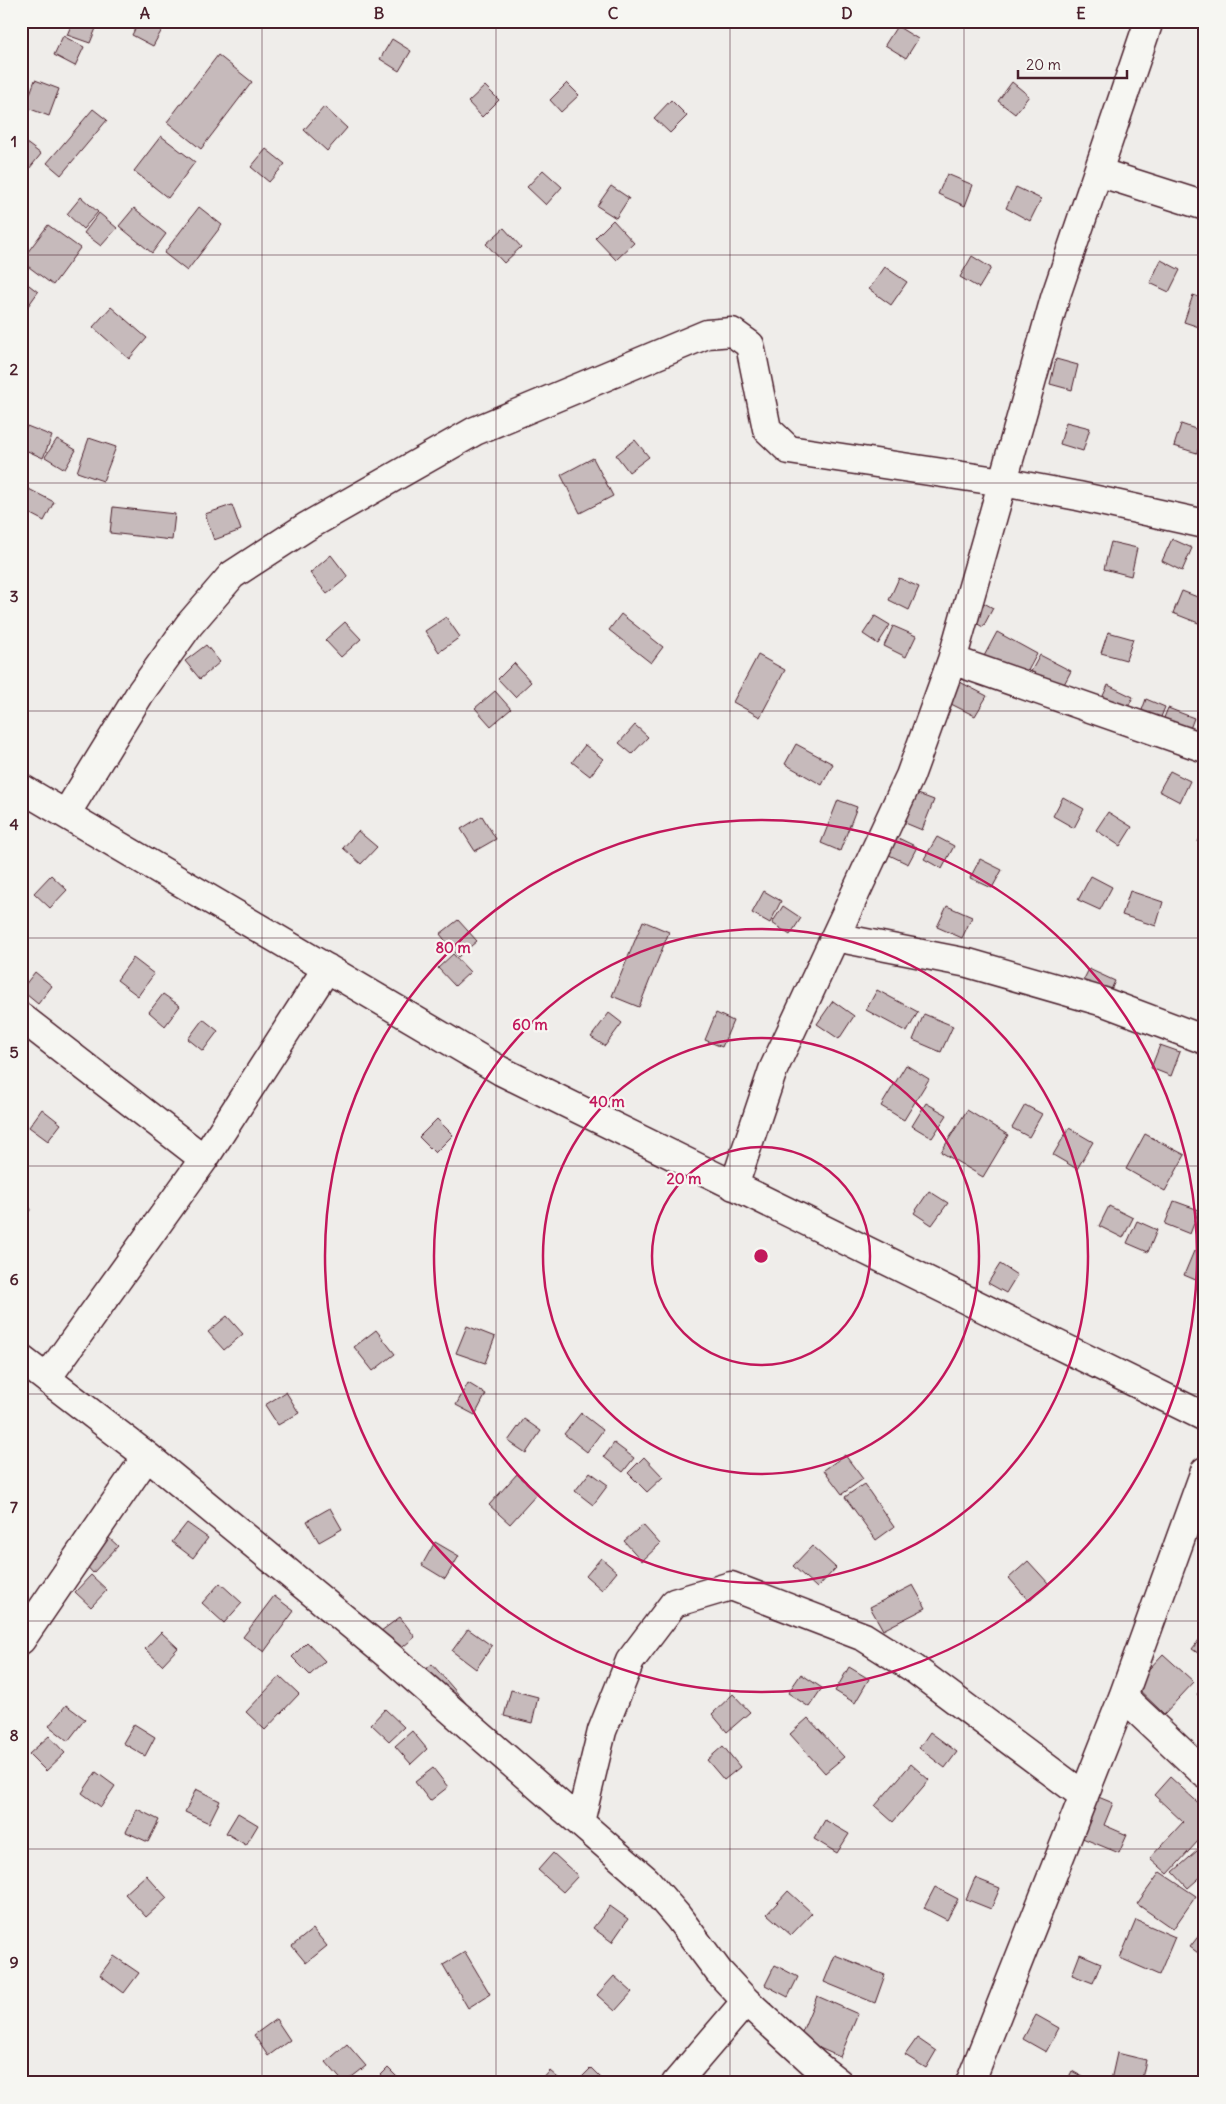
<svg xmlns="http://www.w3.org/2000/svg" width="1226" height="2104" viewBox="0 0 1226 2104" font-family="Delius,sans-serif">
	<style>
		.building { fill: #c6babb; stroke: #4a1f2b }
		.lines { fill: none; stroke-linecap: round; stroke-linejoin: round }
		.minor-casing { stroke: #4a1f2b; stroke-width: 31 }
		.minor { stroke: #f6f6f2; stroke-width: 28 }
		.grid { fill: none; stroke: #4a1f2b; stroke-width: 1; stroke-opacity: 0.55 }
		.ring { fill: none; stroke: #c2185b; stroke-width: 2.5 }
		.centre { fill: #c2185b; stroke: #f6f6f2; stroke-width: 2.5 }
		.ring-label { font-size: 15px; text-anchor: middle; font-weight: bold; fill: #c2185b; stroke: #f6f6f2; stroke-width: 4.5; stroke-linejoin: round; paint-order: stroke }
		.neatline { fill: none; stroke: #4a1f2b; stroke-width: 2 }
		.grid-label { font-size: 16px; text-anchor: middle; font-weight: bold; fill: #4a1f2b }
	</style>
	<rect width="100%" height="100%" fill="#efedea"/>
	<filter id="ink" filterUnits="userSpaceOnUse"><feTurbulence type="fractalNoise" baseFrequency=".02" numOctaves="2"/><feDisplacementMap in="SourceGraphic" scale="10" xChannelSelector="R" yChannelSelector="G"/><feConvolveMatrix kernelMatrix="1 2 1 2 8 2 1 2 1" color-interpolation-filters="sRGB"/></filter>
	<g filter="url(#ink)">
		<!-- building -->
		<path class="building" d="M73 21H99L90 43 67 35Z
			M139 21H155L164 26 153 46 132 35Z
			M897 26 918 39 906 58 885 45Z
			M63 36 84 47 75 66 54 55Z
			M392 39 411 51 399 71 380 59Z
			M218 55 252 82 201 149 167 122Z
			M35 80 59 89 49 116 25 107Z
			M1012 82 1029 96 1015 114 998 101Z
			M567 83 579 95 561 112 550 100Z
			M485 86 499 100 482 117 468 102Z
			M671 100 687 116 670 133 654 118Z
			M324 107 347 128 327 151 304 130Z
			M93 109 107 120 61 175 47 163Z
			M161 136 195 162 168 198 134 171Z
			M21 139 41 154 25 174 21 171Z
			M266 149 285 164 269 182 251 167Z
			M543 170 562 187 546 205 527 187Z
			M947 174 973 185 965 206 938 194Z
			M611 186 629 198 616 218 597 206Z
			M1016 187 1041 199 1030 221 1006 208Z
			M81 197 98 212 83 229 67 214Z
			M199 207 222 225 187 271 164 253Z
			M134 208 166 234 152 253 119 226Z
			M99 213 117 228 101 246 84 233Z
			M613 220 634 243 616 260 595 238Z
			M48 225 80 248 53 285 21 261Z
			M504 228 521 247 504 263 486 244Z
			M972 256 991 268 979 288 960 277Z
			M1161 260 1180 270 1169 292 1150 283Z
			M885 267 907 282 891 305 869 289Z
			M21 279 38 292 23 313 21 311Z
			M1193 295 1205 299V329L1184 322Z
			M111 307 147 338 129 359 93 327Z
			M1056 359 1078 365 1072 390 1050 384Z
			M1066 422 1090 428 1083 451 1060 444Z
			M1181 424 1204 432 1197 453 1174 446Z
			M27 426 52 436 43 458 21 448V440Z
			M89 438 116 447 103 481 77 472Z
			M57 439 76 450 65 469 45 457Z
			M635 440 649 457 629 472 616 455Z
			M593 458 613 496 580 513 561 475Z
			M1201 474 1205 475V504H1199Z
			M21 485 54 502 44 521 21 509Z
			M232 505 241 530 214 540 205 514Z
			M113 507 175 514 172 540 110 533Z
			M1172 539 1192 548 1182 571 1162 561Z
			M1111 542 1137 548 1131 576 1104 569Z
			M331 555 348 577 327 594 310 573Z
			M899 578 919 587 909 610 889 600Z
			M1182 591 1205 600V615L1201 624 1173 613Z
			M973 597 993 608 983 627 963 616Z
			M621 614 663 647 651 663 609 630Z
			M875 616 890 625 878 644 863 634Z
			M446 617 460 637 439 652 425 631Z
			M345 622 361 639 341 657 325 640Z
			M893 626 916 636 906 657 884 646Z
			M997 632 1037 654 1023 680 983 658Z
			M1108 632 1133 639 1126 660 1101 653Z
			M206 645 220 662 200 679 185 661Z
			M758 655 785 670 760 717 733 702Z
			M1040 655 1071 671 1059 694 1028 677Z
			M514 663 531 682 515 697 498 679Z
			M960 682 987 696 975 716 949 703Z
			M1108 685 1133 697 1121 721 1097 709Z
			M495 691 511 709 491 726 475 708Z
			M1146 699 1165 707 1155 732 1137 724Z
			M1168 708 1194 718 1186 740 1159 730Z
			M635 725 648 737 632 754 619 743Z
			M796 744 833 764 822 785 785 764Z
			M585 745 603 759 590 776 572 762Z
			M1170 771 1190 781 1180 802 1159 791Z
			M910 791 934 800 922 830 898 820Z
			M1063 797 1084 809 1074 828 1053 816Z
			M838 800 857 807 840 851 821 843Z
			M1108 812 1132 827 1120 846 1096 830Z
			M482 816 496 839 475 851 461 829Z
			M1205 827V845L1198 842Z
			M358 831 377 847 361 864 343 848Z
			M894 836 917 847 908 864 885 853Z
			M937 837 954 846 942 869 924 859Z
			M980 859 1002 870 992 888 970 878Z
			M51 875 67 890 50 908 34 893Z
			M1091 876 1112 887 1100 910 1078 900Z
			M764 891 781 901 770 923 752 913Z
			M1130 891 1163 902 1156 926 1122 915Z
			M783 906 801 918 790 935 772 923Z
			M947 906 972 917 962 938 937 927Z
			M458 920 477 941 458 957 440 934Z
			M643 921 669 932 639 1007 612 996Z
			M453 954 470 972 455 986 438 968Z
			M133 958 154 974 138 996 117 980Z
			M1089 969 1115 981 1105 1003 1078 991Z
			M35 972 52 986 38 1004 21 990Z
			M877 990 918 1012 907 1032 866 1010Z
			M163 994 180 1006 165 1026 149 1012Z
			M833 1001 854 1016 839 1039 817 1024Z
			M609 1013 622 1023 605 1046 591 1037Z
			M716 1013 733 1021 722 1047 705 1040Z
			M924 1014 953 1026 941 1052 913 1040Z
			M203 1019 218 1031 203 1051 188 1039Z
			M1160 1045 1180 1052 1171 1076 1151 1068Z
			M906 1065 929 1079 904 1120 881 1106Z
			M926 1103 947 1115 932 1138 912 1126Z
			M1025 1105 1042 1114 1029 1137 1012 1128Z
			M42 1109 61 1124 48 1141 29 1127Z
			M967 1110 1008 1135 983 1177 941 1152Z
			M437 1119 453 1135 435 1153 419 1137Z
			M1069 1128 1093 1142 1077 1169 1053 1155Z
			M1145 1134 1185 1155 1165 1191 1126 1169Z
			M929 1191 948 1203 932 1225 914 1213Z
			M21 1200 31 1209 21 1221Z
			M1174 1201 1199 1210 1190 1234 1165 1224Z
			M1109 1206 1133 1218 1123 1238 1099 1226Z
			M1137 1221 1157 1230 1148 1252 1127 1243Z
			M1194 1251 1205 1256V1284L1184 1275Z
			M1000 1264 1017 1275 1006 1293 988 1283Z
			M227 1316 243 1334 224 1350 208 1332Z
			M467 1326 495 1337 485 1363 456 1353Z
			M376 1330 395 1354 373 1371 354 1347Z
			M468 1383 486 1394 475 1415 456 1405Z
			M286 1392 299 1413 278 1425 265 1405Z
			M581 1413 603 1430 587 1452 564 1434Z
			M524 1419 541 1431 526 1453 508 1441Z
			M614 1443 634 1458 623 1472 604 1457Z
			M845 1455 863 1479 842 1494 824 1470Z
			M644 1457 663 1477 647 1492 628 1473Z
			M590 1472 608 1485 593 1505 575 1491Z
			M517 1474 538 1493 510 1524 489 1505Z
			M864 1484 894 1527 876 1540 845 1497Z
			M330 1508 342 1529 319 1542 307 1521Z
			M187 1523 208 1538 193 1558 172 1542Z
			M643 1525 660 1544 642 1561 624 1541Z
			M107 1536 118 1546 93 1573 83 1562Z
			M435 1542 459 1556 445 1579 422 1565Z
			M812 1546 836 1568 817 1588 793 1566Z
			M601 1558 617 1572 602 1590 586 1576Z
			M1028 1561 1049 1584 1029 1601 1009 1578Z
			M91 1575 107 1590 91 1607 75 1592Z
			M220 1583 242 1603 224 1623 202 1603Z
			M913 1585 926 1608 883 1630 870 1607Z
			M274 1596 294 1611 264 1652 243 1637Z
			M400 1617 415 1637 393 1655 377 1634Z
			M468 1629 492 1646 476 1669 452 1651Z
			M161 1632 178 1648 162 1665 145 1649Z
			M1203 1635 1205 1636V1658L1192 1649Z
			M307 1642 325 1661 310 1675 292 1657Z
			M1163 1654 1194 1682 1164 1714 1134 1685Z
			M432 1664 466 1703 449 1718 416 1678Z
			M849 1667 869 1679 855 1703 835 1691Z
			M801 1674 822 1688 809 1707 788 1693Z
			M280 1676 299 1694 265 1730 246 1712Z
			M1205 1687V1703L1197 1694Z
			M511 1690 538 1697 532 1723 504 1716Z
			M733 1694 750 1712 727 1732 712 1714Z
			M66 1705 85 1719 68 1741 49 1726Z
			M385 1709 404 1727 389 1741 371 1724Z
			M808 1718 844 1757 825 1773 790 1734Z
			M134 1724 155 1737 145 1756 123 1743Z
			M412 1731 427 1749 411 1764 395 1746Z
			M930 1732 957 1752 945 1768 919 1748Z
			M49 1736 65 1753 46 1771 29 1754Z
			M723 1746 740 1767 724 1780 707 1760Z
			M911 1764 929 1780 893 1822 875 1806Z
			M433 1768 448 1787 430 1801 415 1782Z
			M96 1772 115 1786 101 1807 82 1793Z
			M1170 1777 1205 1809V1845L1199 1840 1168 1874 1150 1858 1183 1822 1154 1795Z
			M196 1789 220 1801 209 1823 185 1812Z
			M1091 1794 1113 1803 1104 1825 1127 1835 1119 1853 1075 1835Z
			M137 1809 159 1820 148 1842 126 1832Z
			M238 1813 258 1825 246 1845 226 1833Z
			M825 1820 849 1834 837 1853 814 1839Z
			M1198 1850 1205 1857V1873L1188 1888 1173 1872Z
			M553 1853 578 1876 563 1892 538 1870Z
			M1160 1872 1196 1896 1173 1929 1137 1904Z
			M146 1875 167 1898 146 1917 125 1894Z
			M975 1878 1000 1888 991 1909 966 1899Z
			M935 1887 958 1899 947 1920 924 1908Z
			M788 1891 812 1913 791 1935 767 1914Z
			M610 1906 628 1919 612 1942 593 1928Z
			M1136 1920 1175 1937 1159 1975 1120 1958Z
			M313 1929 327 1946 306 1963 292 1946Z
			M1204 1929H1205V1958L1190 1947Z
			M465 1952 490 1994 468 2008 443 1965Z
			M1080 1954 1101 1963 1093 1983 1072 1975Z
			M835 1955 885 1975 875 2003 824 1982Z
			M114 1956 139 1973 124 1993 100 1975Z
			M775 1965 798 1977 788 1997 765 1985Z
			M614 1976 632 1992 615 2011 597 1995Z
			M817 1996 858 2014 840 2057 799 2039Z
			M1036 2015 1059 2028 1046 2052 1023 2039Z
			M276 2019 290 2040 268 2056 254 2035Z
			M917 2038 936 2051 926 2068 905 2055Z
			M347 2044 366 2066 344 2083 326 2062Z
			M1117 2053 1146 2060 1141 2083H1120L1111 2080Z
			M388 2068 403 2083H373Z
			M591 2068 606 2083H576Z
			M550 2071 564 2083H539Z
			M1072 2071 1094 2083H1066Z"/>
		<g class="lines">
			<defs>
				<path id="minor" d="M1098 172 1205 206
					M952 660 1205 748
					M21 788 501 1071 1205 1417
					M66 814 141 692 189 625 232 575 306 527 475 431 707 334 732 332 750 345 767 429 789 450 1003 482 1078 496 1205 524
					M835 937 968 963 1104 1002 1205 1040
					M21 1017 204 1159
					M734 1186 773 1070 910 776 952 660 1055 298 1149 21
					M21 1359 147 1456 388 1655 646 1880 678 1917 719 1972 746 2001 816 2065 839 2083
					M47 1378 204 1159 327 968
					M21 1640 147 1456
					M1123 1697 1205 1774
					M580 1822 602 1731 630 1661 674 1603 731 1586 864 1637 913 1668 1084 1796
					M676 2083 746 2001
					M970 2083 1123 1697 1205 1471"/>
			</defs>
			<!-- minor casing -->
			<use href="#minor" class="minor-casing"/>
			<!-- minor -->
			<use href="#minor" class="minor"/>
		</g>
	</g>
	<!-- grid -->
	<path class="grid" d="M262 21V2083M496 21V2083M730 21V2083M964 21V2083M21 255H1205M21 483H1205M21 711H1205M21 938H1205M21 1166H1205M21 1394H1205M21 1621H1205M21 1849H1205"/>
	<!-- distance rings -->
	<g class="ring">
		<circle cx="761" cy="1256" r="109"/>
		<circle cx="761" cy="1256" r="218"/>
		<circle cx="761" cy="1256" r="327"/>
		<circle cx="761" cy="1256" r="436"/>
	</g>
	<circle cx="761" cy="1256" r="8" class="centre"/>
	<g class="ring-label">
		<text x="453" y="953">80 m</text>
		<text x="530" y="1030">60 m</text>
		<text x="607" y="1107">40 m</text>
		<text x="684" y="1184">20 m</text>
	</g>
	<!-- margin -->
	<rect width="1226" height="2104" fill="none" stroke="#f6f6f2" stroke-width="55"/>
	<!-- scale -->
	<path d="M1018 70v8h109v-8" fill="none" stroke="#4a1f2b" stroke-width="2.5"/>
	<text x="1026" y="70" font-size="15" fill="#4a1f2b" stroke="#f6f6f2" stroke-width="4" paint-order="stroke">20 m</text>
	<rect x="28" y="28" width="1170" height="2048" class="neatline"/>
	<g class="grid-label">
		<text x="145" y="19">A</text>
		<text x="379" y="19">B</text>
		<text x="613" y="19">C</text>
		<text x="847" y="19">D</text>
		<text x="1081" y="19">E</text>
		<text x="14" y="147">1</text>
		<text x="14" y="375">2</text>
		<text x="14" y="602">3</text>
		<text x="14" y="830">4</text>
		<text x="14" y="1058">5</text>
		<text x="14" y="1285">6</text>
		<text x="14" y="1513">7</text>
		<text x="14" y="1741">8</text>
		<text x="14" y="1968">9</text>
	</g>
</svg>
